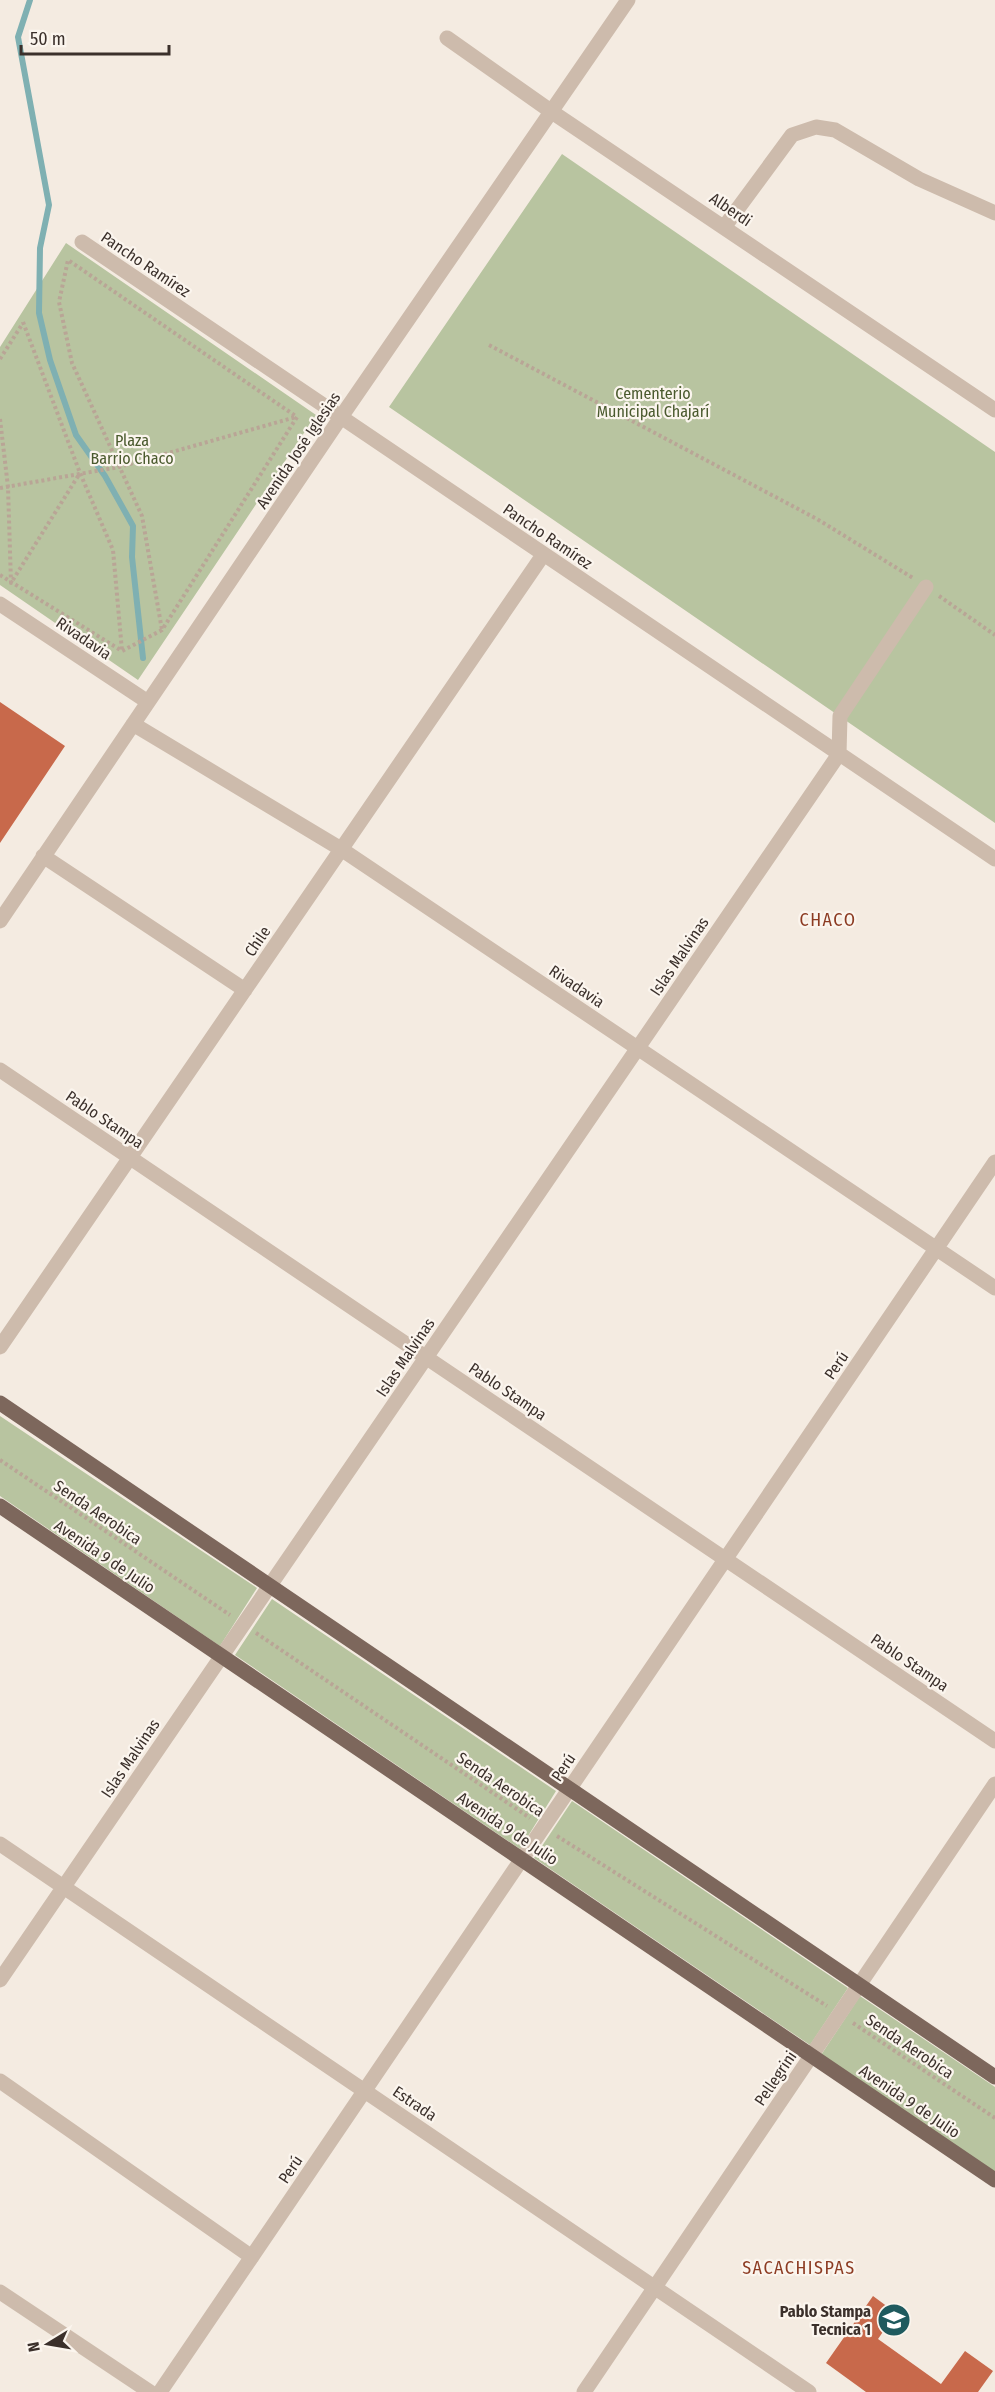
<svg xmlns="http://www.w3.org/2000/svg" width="995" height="2392" viewBox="0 0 995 2392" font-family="'Fira Sans Condensed',sans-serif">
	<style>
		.green { fill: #b8c4a0 }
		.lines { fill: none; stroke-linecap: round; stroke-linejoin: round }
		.stream { stroke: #7fb0b2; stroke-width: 6 }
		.building { fill: #c8694b }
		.path { stroke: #b9a596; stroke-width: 4; stroke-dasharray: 3 3; stroke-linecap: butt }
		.minor { stroke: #cdbbac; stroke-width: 15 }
		.major { stroke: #7d675c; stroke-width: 15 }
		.labels { text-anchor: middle; stroke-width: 4.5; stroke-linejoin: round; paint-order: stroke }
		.street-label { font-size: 16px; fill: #3b302b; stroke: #fbf5ee }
		.park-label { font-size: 16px; fill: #4a5a2e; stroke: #fbf5ee }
		.poi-label { font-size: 16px; font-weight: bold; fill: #3b302b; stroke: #fbf5ee; text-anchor: end }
		.neighbourhood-label { font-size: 18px; letter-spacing: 1.5px; fill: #8c3b22; stroke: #fbf5ee }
	</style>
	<rect width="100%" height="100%" fill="#f4ebe1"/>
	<!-- green -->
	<path class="green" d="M562 154 995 452V823L389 407Z
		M66 243 316 415 138 680 0 585V347Z
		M0 1416 257 1588 220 1646 0 1496Z
		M272 1599 556 1791 520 1849 235 1655Z
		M572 1801 848 1988 810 2045 534 1858Z
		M860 1996 995 2087V2173L821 2055Z"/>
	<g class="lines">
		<!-- stream -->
		<path class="stream" d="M30 0 18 37 49 205 40 248 39 313 50 360 76 435 105 476 133 526 132 557 143 658"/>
	</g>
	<!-- building -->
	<path class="building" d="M0 702 65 746 0 843Z
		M873 2296 896 2313 878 2339 941 2384 965 2351 993 2371 978 2392H866L826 2363Z"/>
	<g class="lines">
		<!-- path -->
		<path class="path" d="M23 322 80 473 113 550 122 651
			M489 345 817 519 913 578
			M0 359 23 323
			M0 419 8 487 11 583 80 473
			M0 488 119 467 296 417
			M0 575 122 651 162 630 297 417 68 260 59 302 72 363 142 516 162 630
			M939 596 995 635
			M0 1460 230 1615
			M256 1633 530 1818
			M557 1836 827 2006
			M853 2023 995 2118"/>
		<!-- minor -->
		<path class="minor" d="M447 38 552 112 995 410
			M725 226 792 135 816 127 835 130 919 179 995 213
			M82 242 995 859
			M0 604 148 702
			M133 724 341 849 995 1288
			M43 856 245 990
			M0 921 341 417 628 0
			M0 1070 995 1741
			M0 1347 543 555
			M0 1844 809 2392
			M0 1980 839 754 840 716 926 587
			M0 2081 252 2257
			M0 2292 150 2392
			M160 2392 995 1162
			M584 2392 995 1784"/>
		<!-- major -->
		<path class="major" d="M0 1403 995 2077
			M0 1506 995 2180"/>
	</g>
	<!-- icons -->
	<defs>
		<symbol id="school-disc" viewBox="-11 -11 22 22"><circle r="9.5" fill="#1f5a5e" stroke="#fbf5ee"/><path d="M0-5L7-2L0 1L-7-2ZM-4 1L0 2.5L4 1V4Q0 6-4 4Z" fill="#fff"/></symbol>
	</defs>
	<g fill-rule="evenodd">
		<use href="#school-disc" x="875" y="2301" width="38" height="38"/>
	</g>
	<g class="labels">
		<!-- street labels -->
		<g class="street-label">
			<text transform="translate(731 209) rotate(34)" y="6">Alberdi</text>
			<text transform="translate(146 264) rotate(34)" y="6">Pancho Ramírez</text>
			<text transform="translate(298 450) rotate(-56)" y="6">Avenida José Iglesias</text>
			<text transform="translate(548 536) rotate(34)" y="6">Pancho Ramírez</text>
			<text transform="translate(84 638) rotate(34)" y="6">Rivadavia</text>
			<text transform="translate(257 941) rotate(-56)" y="6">Chile</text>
			<text transform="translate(679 956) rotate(-56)" y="6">Islas Malvinas</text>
			<text transform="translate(577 986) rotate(34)" y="6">Rivadavia</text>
			<text transform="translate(105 1119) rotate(34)" y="6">Pablo Stampa</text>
			<text transform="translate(405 1357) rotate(-56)" y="6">Islas Malvinas</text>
			<text transform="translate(836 1365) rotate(-56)" y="6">Perú</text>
			<text transform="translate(508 1391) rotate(34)" y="6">Pablo Stampa</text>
			<text transform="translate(98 1512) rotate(34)" y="6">Senda Aerobica</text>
			<text transform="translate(105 1556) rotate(34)" y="6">Avenida 9 de Julio</text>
			<text transform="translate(910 1662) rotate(34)" y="6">Pablo Stampa</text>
			<text transform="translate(130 1758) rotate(-56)" y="6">Islas Malvinas</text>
			<text transform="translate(563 1767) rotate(-56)" y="6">Perú</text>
			<text transform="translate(501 1784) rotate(34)" y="6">Senda Aerobica</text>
			<text transform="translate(508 1828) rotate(34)" y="6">Avenida 9 de Julio</text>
			<text transform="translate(910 2046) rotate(34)" y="6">Senda Aerobica</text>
			<text transform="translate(775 2078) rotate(-56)" y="6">Pellegrini</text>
			<text transform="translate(910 2101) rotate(34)" y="6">Avenida 9 de Julio</text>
			<text transform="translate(415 2103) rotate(34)" y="6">Estrada</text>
			<text transform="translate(290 2169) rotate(-56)" y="6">Perú</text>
		</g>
		<!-- park labels -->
		<g class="park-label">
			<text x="653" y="399">Cementerio<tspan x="653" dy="18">Municipal Chajarí</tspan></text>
			<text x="132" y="446">Plaza<tspan x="132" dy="18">Barrio Chaco</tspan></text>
		</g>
		<!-- poi labels -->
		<g class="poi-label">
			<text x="871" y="2317">Pablo Stampa<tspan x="871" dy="18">Tecnica 1</tspan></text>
		</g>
		<!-- neighbourhood labels -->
		<g class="neighbourhood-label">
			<text x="828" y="926">CHACO</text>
			<text x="799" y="2274">SACACHISPAS</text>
		</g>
	</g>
	<!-- north arrow -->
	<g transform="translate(48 2344) rotate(259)" stroke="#fbf5ee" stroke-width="4.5" paint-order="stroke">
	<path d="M0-4.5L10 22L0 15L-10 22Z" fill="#3b302b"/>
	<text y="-9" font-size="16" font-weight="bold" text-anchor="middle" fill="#3b302b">N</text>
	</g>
	<!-- scale -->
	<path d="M21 45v9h148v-9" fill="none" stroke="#3b302b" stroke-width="3"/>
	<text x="30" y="45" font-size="18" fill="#3b302b" stroke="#fbf5ee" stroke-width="4.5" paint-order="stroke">50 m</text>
</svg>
